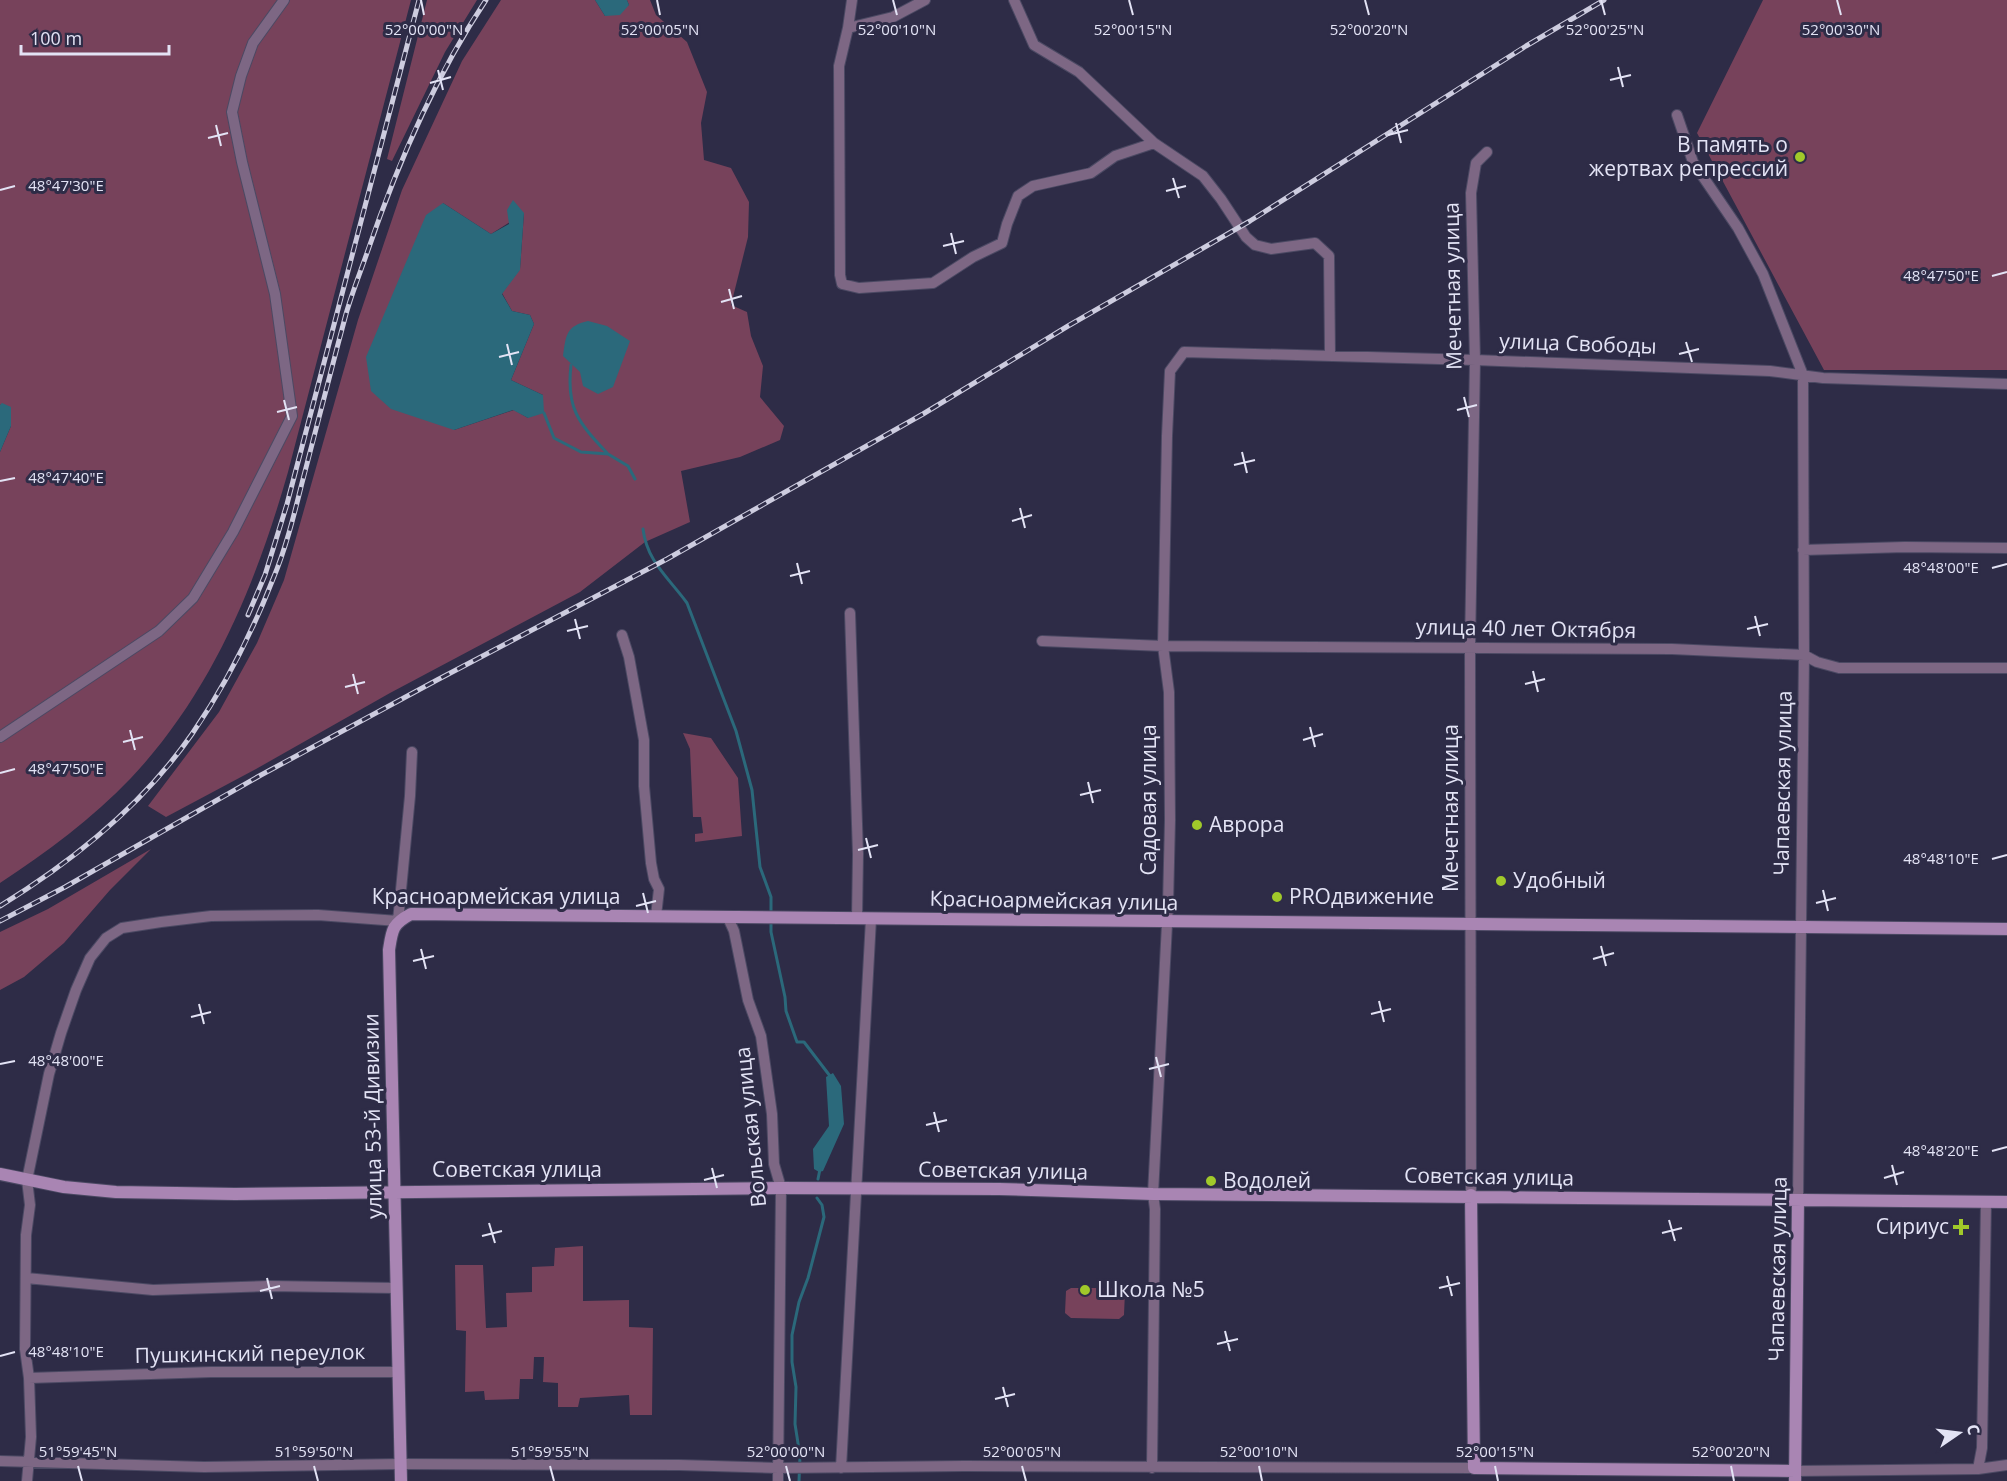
<svg xmlns="http://www.w3.org/2000/svg" width="2007" height="1481" viewBox="0 0 2007 1481" font-family="'Open Sans',sans-serif">
	<style>
		.green { fill: #77425b; fill-rule: evenodd }
		.water { fill: #2b697b }
		.lines { fill: none; stroke-linecap: round; stroke-linejoin: round }
		.stream { stroke: #2b697b; stroke-width: 3 }
		.street-casing { stroke: #4b4963; stroke-width: 12 }
		.secondary-casing { stroke: #4b4963; stroke-width: 14 }
		.street { stroke: #7d6784; stroke-width: 10 }
		.secondary { stroke: #a985b3; stroke-width: 12 }
		.rail-casing { stroke: #cdccdf; stroke-width: 5 }
		.rail { stroke: #2e2c47; stroke-width: 3; stroke-dasharray: 9; stroke-linecap: butt }
		.ticks { fill: none; stroke: #e3e3f5; stroke-width: 2 }
		.poi-dot { fill: #a1c92a; stroke: #2e2c47; stroke-width: 2 }
		.labels { text-anchor: middle; stroke-width: 6; stroke-linejoin: round; paint-order: stroke }
		.poi-label { font-size: 21px; fill: #e3e3f5; stroke: #2e2c47; text-anchor: start }
		.street-label { font-size: 21px; fill: #e3e3f5; stroke: #2e2c47 }
		.ticks-label { font-size: 15px; text-anchor: middle; fill: #e3e3f5; stroke: #2e2c47; stroke-width: 6; stroke-linejoin: round; paint-order: stroke }
	</style>
	<rect width="100%" height="100%" fill="#2e2c47"/>
	<!-- green -->
	<path class="green" d="M0 0H411L288 472C256 584 212 692 131 778 92 819 47 852 0 883V452L11 426V408L2 404 0 405Z
		M427 0H477L445 52 392 161 387 159Z
		M501 0H595L605 16 629 5 627 0H650L656 15 687 42 707 92 701 123 704 160 731 168 749 202 748 237 731 305 747 312 751 336 763 366 760 397 784 426 780 440 740 457 681 471 690 522 645 542 580 592 390 693 256 769 166 817 148 806 219 712 257 643 284 580 358 320 402 190 462 61ZM443 203 491 234 524 213 520 269 502 293 512 311 530 315 534 324 511 380 543 395 528 418 514 410 454 430Z
		M1763 0H2007V370H1824L1697 133Z
		M683 733 711 738 738 778 742 836 695 842V834L703 833 701 817H693L690 749Z
		M151 849 110 890 64 943 24 977 0 990V932L48 909Z
		M583 1246V1301L629 1300V1327L653 1328 652 1415H630L629 1395 580 1398 578 1407H558V1383L543 1382 544 1357H534L533 1379H520L519 1399 485 1400 484 1391 465 1392 466 1331 456 1330 455 1265H483L486 1328 507 1327 506 1293 532 1292V1267L554 1266 555 1248Z
		M1071 1288H1121L1125 1291 1124 1315 1119 1319 1071 1318 1065 1313 1066 1291Z"/>
	<!-- water -->
	<path class="water" d="M595 0H627L629 5 620 15 605 16Z
		M513 200 524 213 520 270 502 294 512 311 530 315 534 324 511 380 543 395 544 413 528 418 513 410 454 430 391 409 371 391 366 357 426 215 443 203 491 234 509 224 507 210Z
		M588 321 607 326 630 341 613 387 598 394 583 386 580 372 563 356C566 335 566 326 588 321Z
		M2 403 11 407V426L0 452V405Z
		M833 1073 841 1086 844 1124 823 1171 819 1172 814 1169 813 1149 829 1126 826 1077Z"/>
	<g class="lines">
		<!-- stream -->
		<path class="stream" d="M571 365C566 408 578 422 607 453
			M544 413 554 438 581 452 608 454 628 466 635 479
			M643 529C647 562 669 578 687 603L736 731 752 790 760 867 771 897V914
			M771 920V932L785 997 786 1011 797 1042H804L830 1076
			M818 1179 820 1169
			M799 1481 800 1456 795 1424 796 1387 792 1362V1335L799 1302 808 1278 824 1217 822 1205 817 1198"/>
		<defs>
			<path id="street" d="M925 0 893 17 848 28 839 66 840 275 842 284 859 288 933 283 973 257 1002 243 1007 224 1018 196 1033 186 1091 173 1115 156 1154 143
				M1014 0 1034 45 1079 72 1154 143 1203 176 1221 199 1246 237 1255 245 1271 249 1315 243 1329 256 1330 356
				M848 28 852 0
				M1677 115 1693 162 1738 228 1763 274 1803 375 1804 655 1798 1200
				M1803 550 1905 547 2007 548
				M850 613 858 854 857 919
				M622 635 629 657 644 740V786L651 863 654 879 659 889 656 916
				M1042 641 1163 646 1672 649 1804 655 1817 662 1839 668H2007
				M0 737 159 631 193 598 233 532 292 416 275 294 242 162 232 112 241 76 253 43 284 0
				M728 918 734 931 748 1000 761 1036 772 1114 774 1164 781 1188 778 1481
				M1471 1195 1470 647 1475 360 1471 193 1476 163 1487 152
				M26 1278 153 1290 269 1286 396 1288
				M29 1378 211 1372H398
				M0 1461 204 1467 401 1464 679 1465 778 1468 964 1466 1474 1468
				M841 1468 871 919
				M1152 1468 1155 1209 1153 1194 1168 905 1170 820 1169 692 1163 646 1167 436 1170 371 1184 352 1475 360 1770 371 1823 378 2007 384
				M1978 1469 1982 1448 1986 1202
				M1795 1471 1978 1469 2007 1465
				M27 1481 31 1437 29 1378 25 1349 26 1235 30 1205 27 1180 49 1074 61 1033 76 990 90 958 106 938 122 928 161 922 211 916 318 915 398 921 410 796 412 752"/>
			<path id="secondary" d="M0 1174 64 1187 116 1192 235 1194 781 1188 999 1189 1153 1194 2007 1202
				M1471 1195 1474 1468 1795 1471
				M401 1481 389 950C392 930 392 924 411 914L2007 929
				M1795 1481 1798 1200"/>
		</defs>
		<!-- street casing -->
		<use href="#street" class="street-casing"/>
		<!-- secondary casing -->
		<use href="#secondary" class="secondary-casing"/>
		<!-- street -->
		<use href="#street" class="street"/>
		<!-- secondary -->
		<use href="#secondary" class="secondary"/>
		<defs>
			<path id="rail" d="M248 615 265 575 287 504 419 0
				M0 906C73 861 143 805 192 734 225 686 252 633 273 579 286 548 294 515 302 483 317 426 331 370 346 314 352 293 360 273 367 253 397 165 434 78 486 0
				M0 921 65 887 261 775 437 680 667 559 923 414 1068 326 1250 221 1526 46 1604 0"/>
		</defs>
		<!-- rail casing -->
		<use href="#rail" class="rail-casing"/>
		<!-- rail -->
		<use href="#rail" class="rail"/>
	</g>
	<!-- ticks -->
	<path class="ticks" d="M421 0 424 15M657 0 660 15M893 0 897 15M1129 0 1133 15M1365 0 1369 15M1601 0 1605 15M1837 0 1841 15M1618 67 1623 87M438 70 443 90M1610 80 1631 75M430 83 451 77M1396 123 1401 143M216 125 221 146M1388 135 1408 130M208 138 228 133M1173 178 1179 198M0 190 15 186M1166 191 1186 186M951 233 956 254M943 246 964 241M1992 276 2007 272M729 289 734 309M721 302 742 296M1686 342 1692 362M507 344 512 365M1679 354 1699 349M499 357 519 352M1464 397 1469 417M284 400 289 420M1457 410 1477 405M277 412 297 407M1242 452 1247 473M1234 465 1255 460M0 481 15 478M1020 508 1025 528M1012 521 1032 515M797 563 802 584M1992 568 2007 564M790 576 810 571M1755 616 1760 636M575 619 580 639M1747 629 1768 624M567 631 588 626M1533 671 1538 692M353 674 358 694M1525 684 1545 679M345 687 365 682M1310 727 1315 747M130 730 135 750M1303 740 1323 734M123 742 143 737M0 773 15 769M1088 782 1093 803M1080 795 1101 790M866 838 871 858M858 850 878 845M1992 859 2007 855M1823 890 1828 911M643 893 648 913M1816 903 1836 898M636 906 656 901M1601 946 1606 966M421 949 426 969M1593 959 1614 953M413 961 434 956M1379 1001 1384 1022M199 1004 204 1024M1371 1014 1391 1009M191 1017 211 1012M1156 1057 1161 1077M0 1064 15 1061M1149 1069 1169 1064M934 1112 939 1132M926 1125 947 1120M1992 1151 2007 1147M1892 1165 1897 1185M712 1168 717 1188M1884 1178 1904 1172M704 1180 724 1175M1669 1220 1675 1241M489 1223 495 1243M1662 1233 1682 1228M482 1236 502 1231M1447 1276 1452 1296M267 1278 272 1299M1439 1288 1460 1283M260 1291 280 1286M1225 1331 1230 1351M1217 1344 1238 1339M0 1356 15 1352M1003 1387 1008 1407M995 1399 1015 1394M78 1466 82 1481M314 1466 318 1481M550 1466 554 1481M786 1466 790 1481M1022 1466 1026 1481M1259 1466 1262 1481M1495 1466 1498 1481M1731 1466 1734 1481"/>
	<!-- markers -->
	<g class="poi-dot">
		<circle cx="1800" cy="157" r="6"/>
		<circle cx="1197" cy="825" r="6"/>
		<circle cx="1501" cy="881" r="6"/>
		<circle cx="1277" cy="897" r="6"/>
		<circle cx="1211" cy="1181" r="6"/>
		<path d="M1958 1218h6v6h6v6h-6v6h-6v-6h-6v-6h6z"/>
		<circle cx="1085" cy="1290" r="6"/>
	</g>
	<g class="labels">
		<!-- poi labels -->
		<g class="poi-label">
			<text x="1788" y="152" text-anchor="end">В память о<tspan x="1788" dy="24">жертвах репрессий</tspan></text>
			<text x="1209" y="832">Аврора</text>
			<text x="1513" y="888">Удобный</text>
			<text x="1289" y="904">PROдвижение</text>
			<text x="1223" y="1188">Водолей</text>
			<text x="1949" y="1234" text-anchor="end">Сириус</text>
			<text x="1097" y="1297">Школа №5</text>
		</g>
		<!-- street labels -->
		<g class="street-label">
			<text transform="translate(1453 286) rotate(-91)" y="7">Мечетная улица</text>
			<text transform="translate(1578 344) rotate(2)" y="7">улица Свободы</text>
			<text transform="translate(1526 629) rotate(1)" y="7">улица 40 лет Октября</text>
			<text transform="translate(1783 783) rotate(-89)" y="7">Чапаевская улица</text>
			<text transform="translate(1149 800) rotate(-90)" y="7">Садовая улица</text>
			<text transform="translate(1451 808) rotate(-90)" y="7">Мечетная улица</text>
			<text x="496" y="904">Красноармейская улица</text>
			<text transform="translate(1054 901) rotate(1)" y="7">Красноармейская улица</text>
			<text transform="translate(373 1116) rotate(-91)" y="7">улица 53-й Дивизии</text>
			<text transform="translate(751 1127) rotate(-96)" y="7">Вольская улица</text>
			<text x="517" y="1177">Советская улица</text>
			<text transform="translate(1003 1171) rotate(1)" y="7">Советская улица</text>
			<text transform="translate(1489 1177) rotate(1)" y="7">Советская улица</text>
			<text transform="translate(1778 1269) rotate(-89)" y="7">Чапаевская улица</text>
			<text transform="translate(250 1354) rotate(-1)" y="7">Пушкинский переулок</text>
		</g>
	</g>
	<g class="ticks-label">
		<text x="1605" y="35">52°00'25"N</text>
		<text x="424" y="35">52°00'00"N</text>
		<text x="660" y="35">52°00'05"N</text>
		<text x="897" y="35">52°00'10"N</text>
		<text x="1133" y="35">52°00'15"N</text>
		<text x="1369" y="35">52°00'20"N</text>
		<text x="1841" y="35">52°00'30"N</text>
		<text x="66" y="191">48°47'30"E</text>
		<text x="1941" y="281">48°47'50"E</text>
		<text x="66" y="483">48°47'40"E</text>
		<text x="1941" y="573">48°48'00"E</text>
		<text x="66" y="774">48°47'50"E</text>
		<text x="1941" y="864">48°48'10"E</text>
		<text x="66" y="1066">48°48'00"E</text>
		<text x="1941" y="1156">48°48'20"E</text>
		<text x="66" y="1357">48°48'10"E</text>
		<text x="78" y="1457">51°59'45"N</text>
		<text x="314" y="1457">51°59'50"N</text>
		<text x="550" y="1457">51°59'55"N</text>
		<text x="786" y="1457">52°00'00"N</text>
		<text x="1022" y="1457">52°00'05"N</text>
		<text x="1259" y="1457">52°00'10"N</text>
		<text x="1495" y="1457">52°00'15"N</text>
		<text x="1731" y="1457">52°00'20"N</text>
	</g>
	<!-- north arrow -->
	<g transform="translate(1959 1433) rotate(76)" stroke="#2e2c47" stroke-width="4.5" paint-order="stroke">
	<path d="M0-4.5L10 22L0 15L-10 22Z" fill="#e3e3f5"/>
	<text y="-9" font-size="16" font-weight="bold" text-anchor="middle" fill="#e3e3f5">С</text>
	</g>
	<!-- scale -->
	<path d="M21 45v9h148v-9" fill="none" stroke="#e3e3f5" stroke-width="3"/>
	<text x="30" y="45" font-size="18" fill="#e3e3f5" stroke="#2e2c47" stroke-width="4.5" paint-order="stroke">100 m</text>
</svg>
